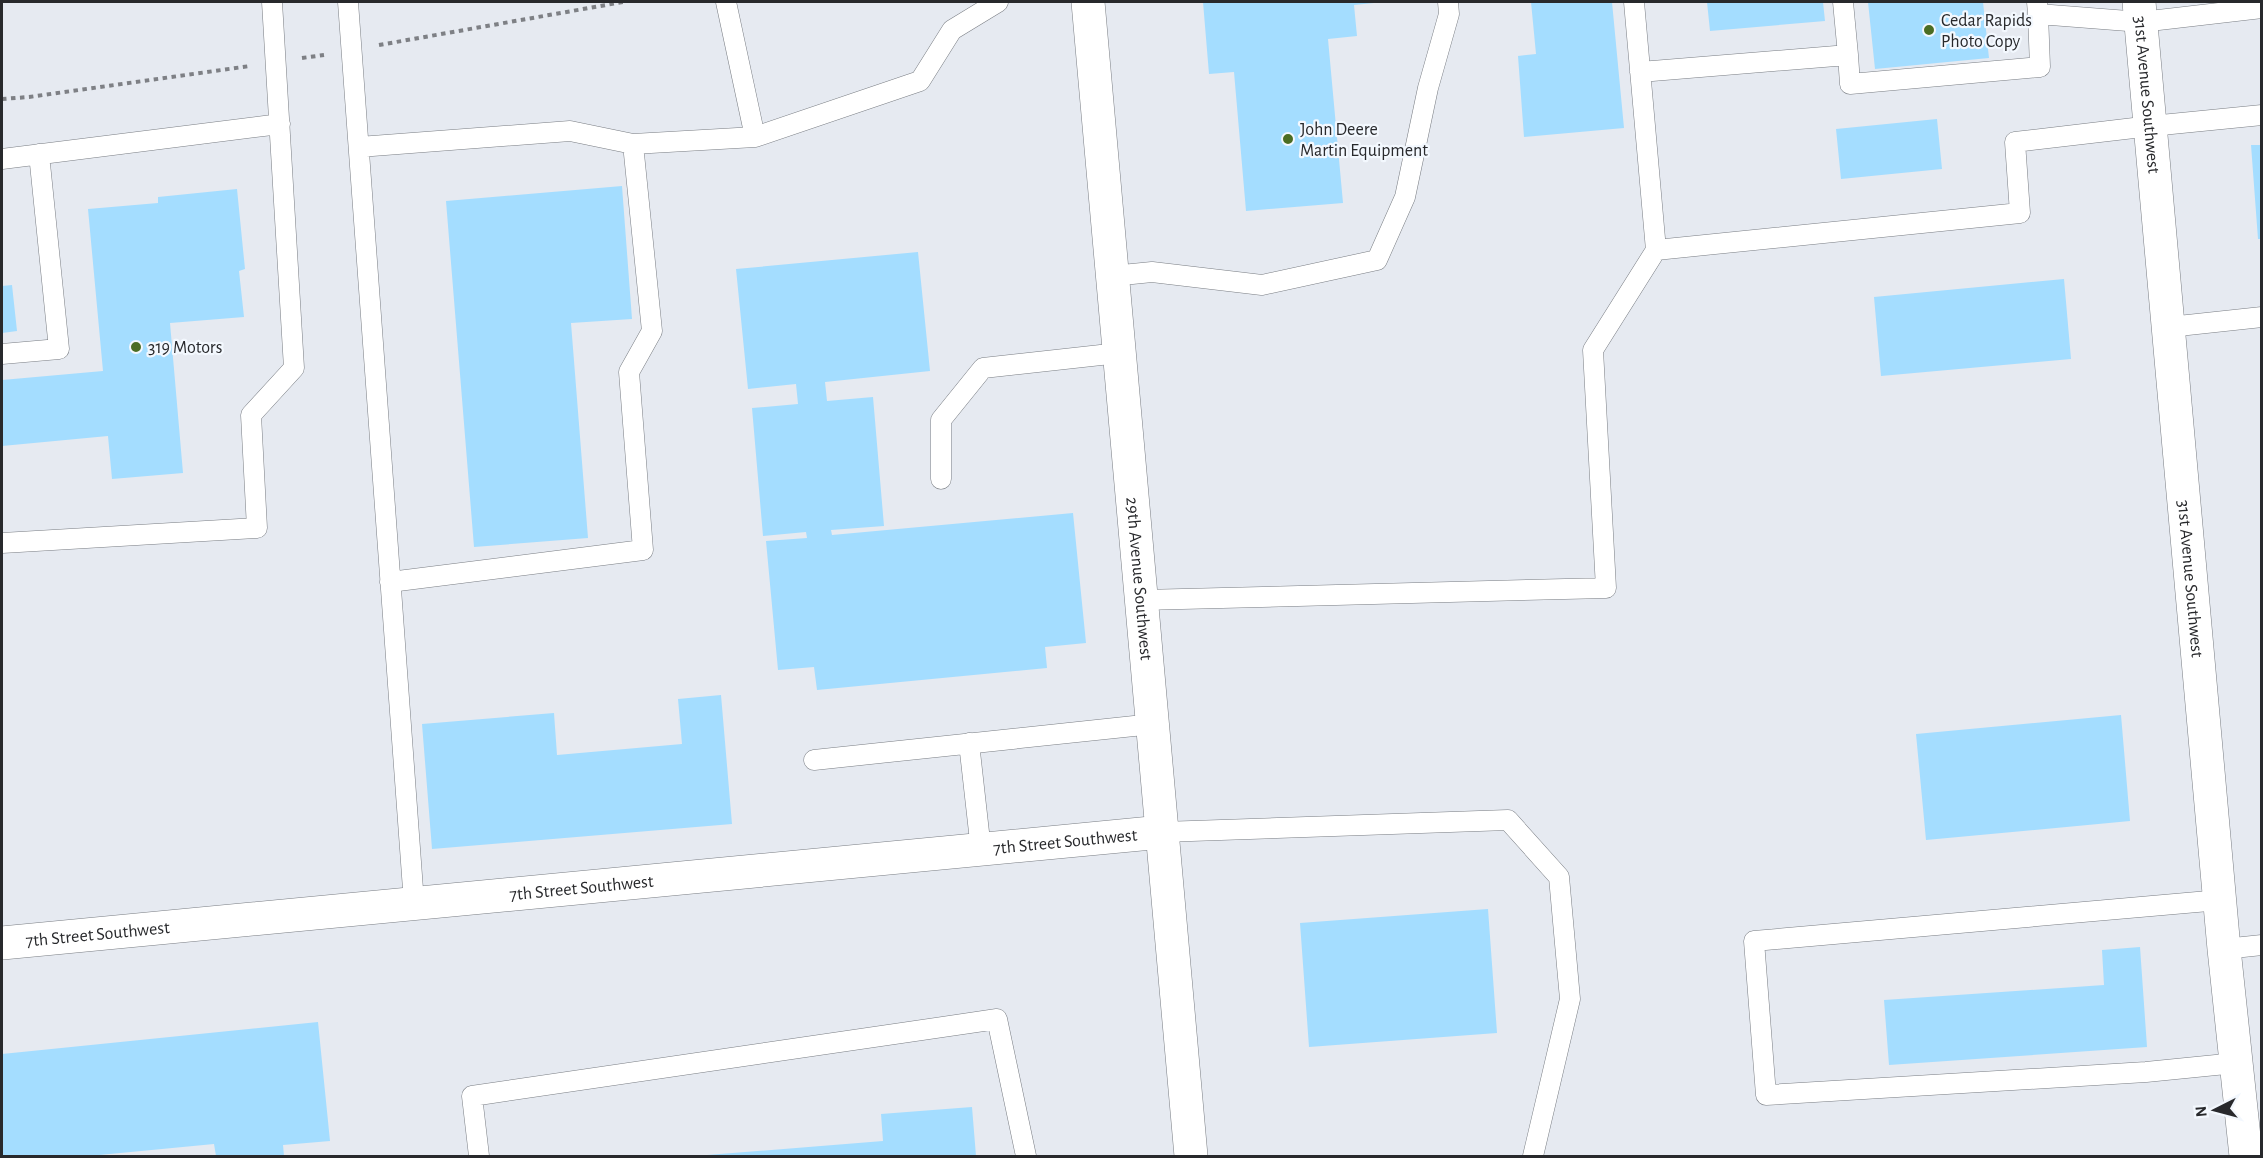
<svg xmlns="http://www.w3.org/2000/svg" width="2263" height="1158" viewBox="0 0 2263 1158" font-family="'Alegreya Sans',sans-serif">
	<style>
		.building { fill: #a4ddff }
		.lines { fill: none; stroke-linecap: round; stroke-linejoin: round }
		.service-casing { stroke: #797d83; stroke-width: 21 }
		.minor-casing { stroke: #797d83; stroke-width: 34 }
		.path { stroke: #7e8085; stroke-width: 4; stroke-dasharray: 4.5 4.5; stroke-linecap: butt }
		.service { stroke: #fff; stroke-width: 20 }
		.minor { stroke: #fff; stroke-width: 33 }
		.poi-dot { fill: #4b6d24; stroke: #f3f8fe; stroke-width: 2 }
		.labels { text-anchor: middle; stroke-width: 4.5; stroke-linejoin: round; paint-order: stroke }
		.poi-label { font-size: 18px; fill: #28292c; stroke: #f3f8fe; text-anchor: start }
		.street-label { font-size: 18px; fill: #28292c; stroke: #f3f8fe }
	</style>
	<rect width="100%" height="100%" fill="#e6eaf1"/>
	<!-- building -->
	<path class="building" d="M1203 2H1374V3L1354 5 1357 36 1328 39 1343 203 1246 211 1234 72 1209 74Z
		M1531 2H1612L1624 128 1524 137 1518 56 1536 54Z
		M1707 2H1823L1825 21 1710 31Z
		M1868 2H1983L1989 58 1875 69Z
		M1937 119 1942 169 1841 179 1836 129Z
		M2251 145H2262V239H2258Z
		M622 186 632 319 571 323 588 538 474 547 446 201Z
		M237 189 245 269 239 271 244 317 170 323 183 473 112 479 108 436 2 446V380L103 371 88 209 158 203V197Z
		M918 252 930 371 825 382 827 401 873 397 884 526 831 530 832 535 1073 513 1086 643 1045 647 1047 668 817 690 814 667 778 670 766 541 807 538 806 532 763 536 752 408 798 404 796 384 748 389 736 269Z
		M2064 279 2071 359 1881 376 1874 297Z
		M12 285 17 331 2 333V286Z
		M721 695 732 824 432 849 422 724 554 713 557 755 682 744 678 699Z
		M2121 715 2130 821 1926 840 1916 734Z
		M1488 909 1497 1033 1309 1047 1300 923Z
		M2140 947 2147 1047 1889 1065 1884 1000 2104 985 2102 950Z
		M318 1022 330 1141 283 1145 284 1156H216L214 1144 89 1156H2V1054Z
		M972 1107 976 1156H707V1155L883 1141 881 1114Z"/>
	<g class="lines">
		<defs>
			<path id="service" d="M348 2 414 903
				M726 2 755 137
				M1634 2 1656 250
				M1843 2 1848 55
				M2037 2 2038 14 2141 22 2262 8
				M1640 72 1848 55 1850 84 2040 67 2038 14
				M633 144 755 137 920 81 952 30 998 2
				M359 147 570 131 633 144 652 331 629 372 643 550 390 582
				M2 159 280 124
				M1112 276 1152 272 1262 285 1377 260 1405 197 1428 88 1449 14 1448 2
				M2169 327 2262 317
				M2 354 59 349 39 154
				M941 479V420L983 368 1119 353
				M2 543 257 528 251 415 294 368 272 2
				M1142 600 1606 588 1593 350 1656 250 2020 213 2015 142 2151 126 2262 115
				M969 743 981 850
				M814 760 1153 724
				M1162 832 1508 820 1559 877 1570 999 1533 1156
				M2220 900 1754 941 1766 1095 2146 1072 2236 1063
				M2224 949 2262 945
				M479 1156 472 1096 997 1019 1026 1156"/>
			<g id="minor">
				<path id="s1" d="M1088 2 1191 1156"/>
				<path id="s2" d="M2139 2 2224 949 2246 1156"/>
				<path id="s3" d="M2 943 1162 832"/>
			</g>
		</defs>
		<!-- service casing -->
		<use href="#service" class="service-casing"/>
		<!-- minor casing -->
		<use href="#minor" class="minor-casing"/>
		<!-- path -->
		<path class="path" d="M379 45 623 2
			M302 58 324 55
			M2 99 29 97 250 66"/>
		<!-- service -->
		<use href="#service" class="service"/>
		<!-- minor -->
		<use href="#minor" class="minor"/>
	</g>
	<!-- markers -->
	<g class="poi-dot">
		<circle cx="1929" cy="30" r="6"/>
		<circle cx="1288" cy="139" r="6"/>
		<circle cx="136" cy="347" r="6"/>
	</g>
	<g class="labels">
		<!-- poi labels -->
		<g class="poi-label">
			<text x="1941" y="26">Cedar Rapids<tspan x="1941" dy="21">Photo Copy</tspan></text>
			<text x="1300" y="135">John Deere<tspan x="1300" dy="21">Martin Equipment</tspan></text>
			<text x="148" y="353">319 Motors</text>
		</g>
		<!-- street labels -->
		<g class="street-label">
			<text dy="6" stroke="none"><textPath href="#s2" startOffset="93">31st Avenue Southwest</textPath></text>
			<text dy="6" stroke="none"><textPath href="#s1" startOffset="579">29th Avenue Southwest</textPath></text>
			<text dy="6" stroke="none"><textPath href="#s2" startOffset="579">31st Avenue Southwest</textPath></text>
			<text dy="6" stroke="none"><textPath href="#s3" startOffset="1068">7th Street Southwest</textPath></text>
			<text dy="6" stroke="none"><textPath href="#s3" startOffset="582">7th Street Southwest</textPath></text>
			<text dy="6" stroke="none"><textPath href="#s3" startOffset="96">7th Street Southwest</textPath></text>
		</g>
	</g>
	<!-- border -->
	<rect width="2263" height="1158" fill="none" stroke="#28292c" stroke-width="6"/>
	<!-- north arrow -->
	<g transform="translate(2215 1110) rotate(264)" stroke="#f3f8fe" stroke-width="4.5" paint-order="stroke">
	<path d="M0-4.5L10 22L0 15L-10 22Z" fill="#28292c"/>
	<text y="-9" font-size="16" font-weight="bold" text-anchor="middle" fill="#28292c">N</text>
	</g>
</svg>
